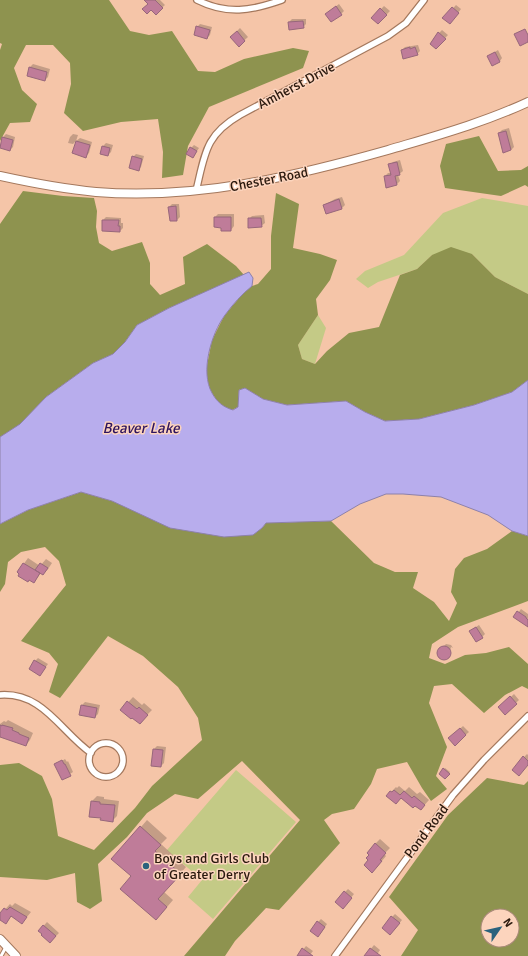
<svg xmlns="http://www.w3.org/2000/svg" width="528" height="956" viewBox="0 0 528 956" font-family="Signika,sans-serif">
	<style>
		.green { fill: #c4ca86 }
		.forest { fill: #8e934f; fill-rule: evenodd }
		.water { fill: #b8aded; stroke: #8d81aa }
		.shadow { fill: #0003 }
		.building { fill: #bf7c99; stroke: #97677b }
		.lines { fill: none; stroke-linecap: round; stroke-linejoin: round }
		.lane-casing { stroke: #a4785d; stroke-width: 5 }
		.street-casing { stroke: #a4785d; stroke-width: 8 }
		.secondary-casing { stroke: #a4785d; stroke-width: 10 }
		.lane { stroke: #fff; stroke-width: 3 }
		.street { stroke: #fff; stroke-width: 5.5 }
		.secondary { stroke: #fff; stroke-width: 8 }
		.poi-dot { fill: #2b627d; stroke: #fcd4bd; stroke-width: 1.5 }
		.labels { text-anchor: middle; stroke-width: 3; stroke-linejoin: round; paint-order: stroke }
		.street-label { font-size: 14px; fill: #2a190e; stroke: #fcd4bd }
		.poi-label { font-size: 14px; fill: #2a190e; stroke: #fcd4bd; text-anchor: start }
		.water-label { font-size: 15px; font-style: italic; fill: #2e145e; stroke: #fcd4bd }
	</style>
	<rect width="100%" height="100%" fill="#f5c5a8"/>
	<!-- green -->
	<path class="green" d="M482 198 528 206V294L495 277 472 254 432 255 417 269 378 282 368 288 356 279 365 271 404 255 443 213Z
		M318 315 326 328 315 364 302 359 298 345Z
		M236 770 296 822 213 919 188 897 202 880 167 850Z"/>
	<!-- forest -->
	<path class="forest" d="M0 0H109L130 31 149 35 172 31 198 71 215 72 244 59 293 48 309 51 303 68 209 107 188 146 183 175 162 178 163 152 158 119 121 122 83 131 64 113 71 84 70 63 53 45H26L14 68 22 90 37 104 30 122 10 123 0 141V50L2 44 0 43Z
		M479 136 498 171 521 170 528 166V187L525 185 501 196 445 188 440 166 446 144Z
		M23 191 63 196 94 198 97 211 96 227 99 243 112 251 142 242 150 263V284L160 295 185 284 183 257 207 244 236 266 244 275 169 308 137 325 125 342 113 354 93 363 46 397 20 425 0 437V224Z
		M276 193 299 204 293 248 320 254 337 260 330 280 316 299 318 315 298 345 302 359 315 364 327 351 349 333 379 327 400 275 417 269 432 255 451 247 472 254 495 277 528 294V380L512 392 474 405 419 419 385 421 365 412 346 401 287 405 263 399 245 388 239 390 238 407 232 410 226 408 217 401 209 388 206 370 212 340 224 316 243 293 252 286 258 284 271 269V236Z
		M81 492 112 501 262 528 266 523 331 521 374 563 395 572H418L413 588 434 602 449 621 457 603 451 592 455 569 464 558 487 549 512 531 528 536V601L458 627 432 644 429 658 445 664 465 655 486 653 509 647 528 664V689L522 686 505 695 484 713 452 684 434 686 429 703 447 747 436 776 447 789 431 801 422 788 407 762 377 769 371 784 354 809 332 814 324 820 340 843 279 910 266 908 235 941 225 956H184L300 820 242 761 198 799 175 794 147 813 127 837 98 864 102 901 90 909 77 902 75 873 47 880 0 877V765L19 763 42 776 52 799 58 836 94 850 135 808 152 786 202 740 198 718 178 687 143 656 108 636 60 698 49 692 58 664 49 653 21 641 66 585 59 561 45 547 21 552 8 562 5 584 0 592V524L28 510Z
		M487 778 524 785 528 781V956H401L418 930 389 897 448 815ZM488 916H512V940H488Z"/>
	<!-- water -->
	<path class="water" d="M249 272 253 278 252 286C242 294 233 304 225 315 211 334 200 372 212 393 217 402 223 407 233 410L238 407 239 390 245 388 263 399 287 405 346 401 365 412 385 421 419 419 474 405 512 392 528 380V536L512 531 488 515 441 497 403 494H386L360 504 331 521 266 523 262 528 253 535 224 537 170 528 112 501 81 492 28 510 0 524V437L20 424 46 397 93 363 113 354 125 342 137 325 169 308Z"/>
	<!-- shadow -->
	<path class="shadow" d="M145 0H160L165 5 156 13Z
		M339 4 344 11 341 14H326Z
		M456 5 461 9 453 20 444 18Z
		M384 6 390 11 378 23 372 18Z
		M292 19H306V24L303 27 289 22Z
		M200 24 212 27 210 35 207 38 197 27Z
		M240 28 248 37 239 45 234 34Z
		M442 30 448 35 436 48 433 39Z
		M418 45 420 51 417 54 402 50 405 47Z
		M498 50 502 58 500 61 488 56Z
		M33 64 50 69 48 77 45 80 28 75 30 67Z
		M509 128 514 147 511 150 499 133 502 130Z
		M6 134 15 137 13 147 10 150 0 147 3 137Z
		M73 134 78 135 76 141 73 144 68 143 70 137Z
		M80 138 92 142 89 153 86 156 76 141Z
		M106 143 113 145 111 152 108 155 103 146Z
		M194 145 199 148 193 157 191 148Z
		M136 154 144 156 141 167 138 170 133 157Z
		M400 160 403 171 398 175 400 181 397 184 385 176 388 173H391L390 165 393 162Z
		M342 197 345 205 342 208 324 205 335 199Z
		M172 204H179L180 217 177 220H170L169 207Z
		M218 214H234V226L231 230H222V227L215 217Z
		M264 215 265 223 261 226 249 219 252 216Z
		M106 217 121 218V223H123V228L120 231 103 230V220Z
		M28 558 40 566 46 559 52 563 48 569 43 574 41 573 34 582 18 572Z
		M521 609 528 614V625L515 617Z
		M479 625 485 634 482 637 473 629Z
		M446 644 451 645 453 648 451 647 449 657 444 659 439 655V651Z
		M38 658 48 664 40 675 35 661Z
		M514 694 519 700 505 713 500 707Z
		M133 697 142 705 144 703 152 710 144 718 121 710Z
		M85 702 100 705 98 714 95 717 82 705Z
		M8 720 33 733 30 740 26 745 0 736V724L4 721 6 722Z
		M463 726 469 732 455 744 450 738Z
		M157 746 166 747 164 763 161 766 154 749Z
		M527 754 528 755V764L524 757Z
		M65 759 67 762 68 761 73 772 62 779 55 764 57 762V764Z
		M445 768 450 772 445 778 440 774Z
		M399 786 405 791 409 787 417 794 420 792 429 800 421 809 402 797 396 803 387 796 396 787 397 788Z
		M97 796 104 797V799L119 801 117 816 112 821 102 817 92 801Z
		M147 820 167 838 161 844 186 867 164 892 173 900 162 913 133 876 141 827Z
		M380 839 390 848 384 854 386 856 377 867 370 860 375 844Z
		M348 889 354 894 346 904 345 892Z
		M15 903 31 912 22 923 12 915 6 922 0 918V915L10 904 12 906Z
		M395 914 402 920 393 931 392 917Z
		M321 919 327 924 321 933 318 922Z
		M47 922 59 933 50 942 40 930Z
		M374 945 380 950 376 956H365Z
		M306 946 313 951 309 956H298Z"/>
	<!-- building -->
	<path class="building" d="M144 0H155L163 8 156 15 151 10 147 14 142 9 148 4Z
		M336 6 342 15 331 22 325 14Z
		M452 7 459 13 450 24 442 18Z
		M380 8 387 15 378 24 371 18Z
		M303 21 304 28 289 30 288 22Z
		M196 26 210 30 207 39 194 35Z
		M525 29 528 35V42L520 46 514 34Z
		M237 31 245 41 239 47 230 37Z
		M438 32 446 39 436 49 430 44Z
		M410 47V49L415 47 418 55 403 59 401 50Z
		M495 52 500 62 492 66 487 56Z
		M29 67 47 72 45 81 27 76Z
		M506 131 511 150 503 153 498 133Z
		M2 137 13 140 10 151 0 148Z
		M76 141 90 145 86 158 72 153Z
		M102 146 110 148 108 156 100 154Z
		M190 147 197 151 193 158 186 154Z
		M132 156 142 159 139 171 129 168Z
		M397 162 400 175 395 176 397 185 386 188 384 176 391 175 388 164Z
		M339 199 342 209 326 214 323 205Z
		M176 206 177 221H170L168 207Z
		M214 217H231V231H221V228L214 227Z
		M248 218H261L262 227 248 228Z
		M102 220H119L118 226H120V232L102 231Z
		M23 563 40 573 34 583 29 580 28 582 18 576 19 574 17 572Z
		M40 563 48 568 43 575 35 570Z
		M517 611 526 617V618L528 620V627L513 617Z
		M476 627 483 638 476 642 469 631Z
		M437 653a7 7 0 1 1 14 0a7 7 0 1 1-14 0Z
		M34 660 46 667 40 676 29 669Z
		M510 696 517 704 505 715 498 707Z
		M127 701 137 709 139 707 148 715 140 724 132 718 131 719 120 710Z
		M81 705 97 708 95 718 79 715Z
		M0 725 2 726V725L13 728 12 730 19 733V734L29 738 26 746 0 737Z
		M460 728 466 735 455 746 448 738Z
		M153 749 163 750 161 767 151 766Z
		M523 756 528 761V765L519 776 512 770Z
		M62 760 64 764H65L71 776 62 780 54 764Z
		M443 768 450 774 445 779 439 774Z
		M394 790 400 795 404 791 412 798 414 796 425 805 421 810 415 806 413 808 401 798 396 804 386 796 390 791 392 792Z
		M91 801 100 802V804L115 805 113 822 100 820 101 818 89 817Z
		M140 826 161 845 155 851 181 874 158 899 167 907 156 920 120 889 131 876 111 859Z
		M375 843 386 853 380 860 382 861 372 873 364 865 368 860 366 858 369 855 367 853Z
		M344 891 352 898 343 909 335 902Z
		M10 907 27 917 22 924 11 916 6 924 0 920V913L4 908 7 910Z
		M391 916 400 923 390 935 382 928Z
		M317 921 325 927 318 937 310 931Z
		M43 925 56 936 50 943 41 935 42 934 38 931Z
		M302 948 313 956H297Z
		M370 948 381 956H364Z"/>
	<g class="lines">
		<defs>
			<path id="lane" d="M1 956 6 947"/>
			<path id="street" d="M197 0C227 15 251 11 282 0
				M196 191C205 154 205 135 240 115L388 36 406 23 424 0
				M0 695C43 692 60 731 91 753
				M89 760a17 17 0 1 1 34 0a17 17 0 1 1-34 0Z
				M335 956 453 795 484 760 528 716"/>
			<path id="secondary" d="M0 176C32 183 63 189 96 192 196 200 292 177 388 150 435 136 483 123 528 102
				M0 939 16 956"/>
		</defs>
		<!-- lane casing -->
		<use href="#lane" class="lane-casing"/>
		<!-- street casing -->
		<use href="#street" class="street-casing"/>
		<!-- secondary casing -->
		<use href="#secondary" class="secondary-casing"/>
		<!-- lane -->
		<use href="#lane" class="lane"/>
		<!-- street -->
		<use href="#street" class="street"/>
		<!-- secondary -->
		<use href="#secondary" class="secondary"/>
	</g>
	<!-- markers -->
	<circle class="poi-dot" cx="146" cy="866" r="4"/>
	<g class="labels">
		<!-- street labels -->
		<g class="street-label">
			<text transform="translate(296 85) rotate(-28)" y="5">Amherst Drive</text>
			<text transform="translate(269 179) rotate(-11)" y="5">Chester Road</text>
			<text transform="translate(426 831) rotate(-53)" y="5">Pond Road</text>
		</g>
		<!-- poi labels -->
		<g class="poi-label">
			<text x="154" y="863">Boys and Girls Club<tspan x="154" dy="16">of Greater Derry</tspan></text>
		</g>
		<!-- water labels -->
		<g class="water-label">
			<text x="141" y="433">Beaver Lake</text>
		</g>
	</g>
	<!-- north arrow -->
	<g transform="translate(500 928) rotate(56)"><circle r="19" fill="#fcd4bd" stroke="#a88977"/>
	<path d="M0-3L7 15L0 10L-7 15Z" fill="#2b627d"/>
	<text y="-6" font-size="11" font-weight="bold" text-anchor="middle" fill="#2a190e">N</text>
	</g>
</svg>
